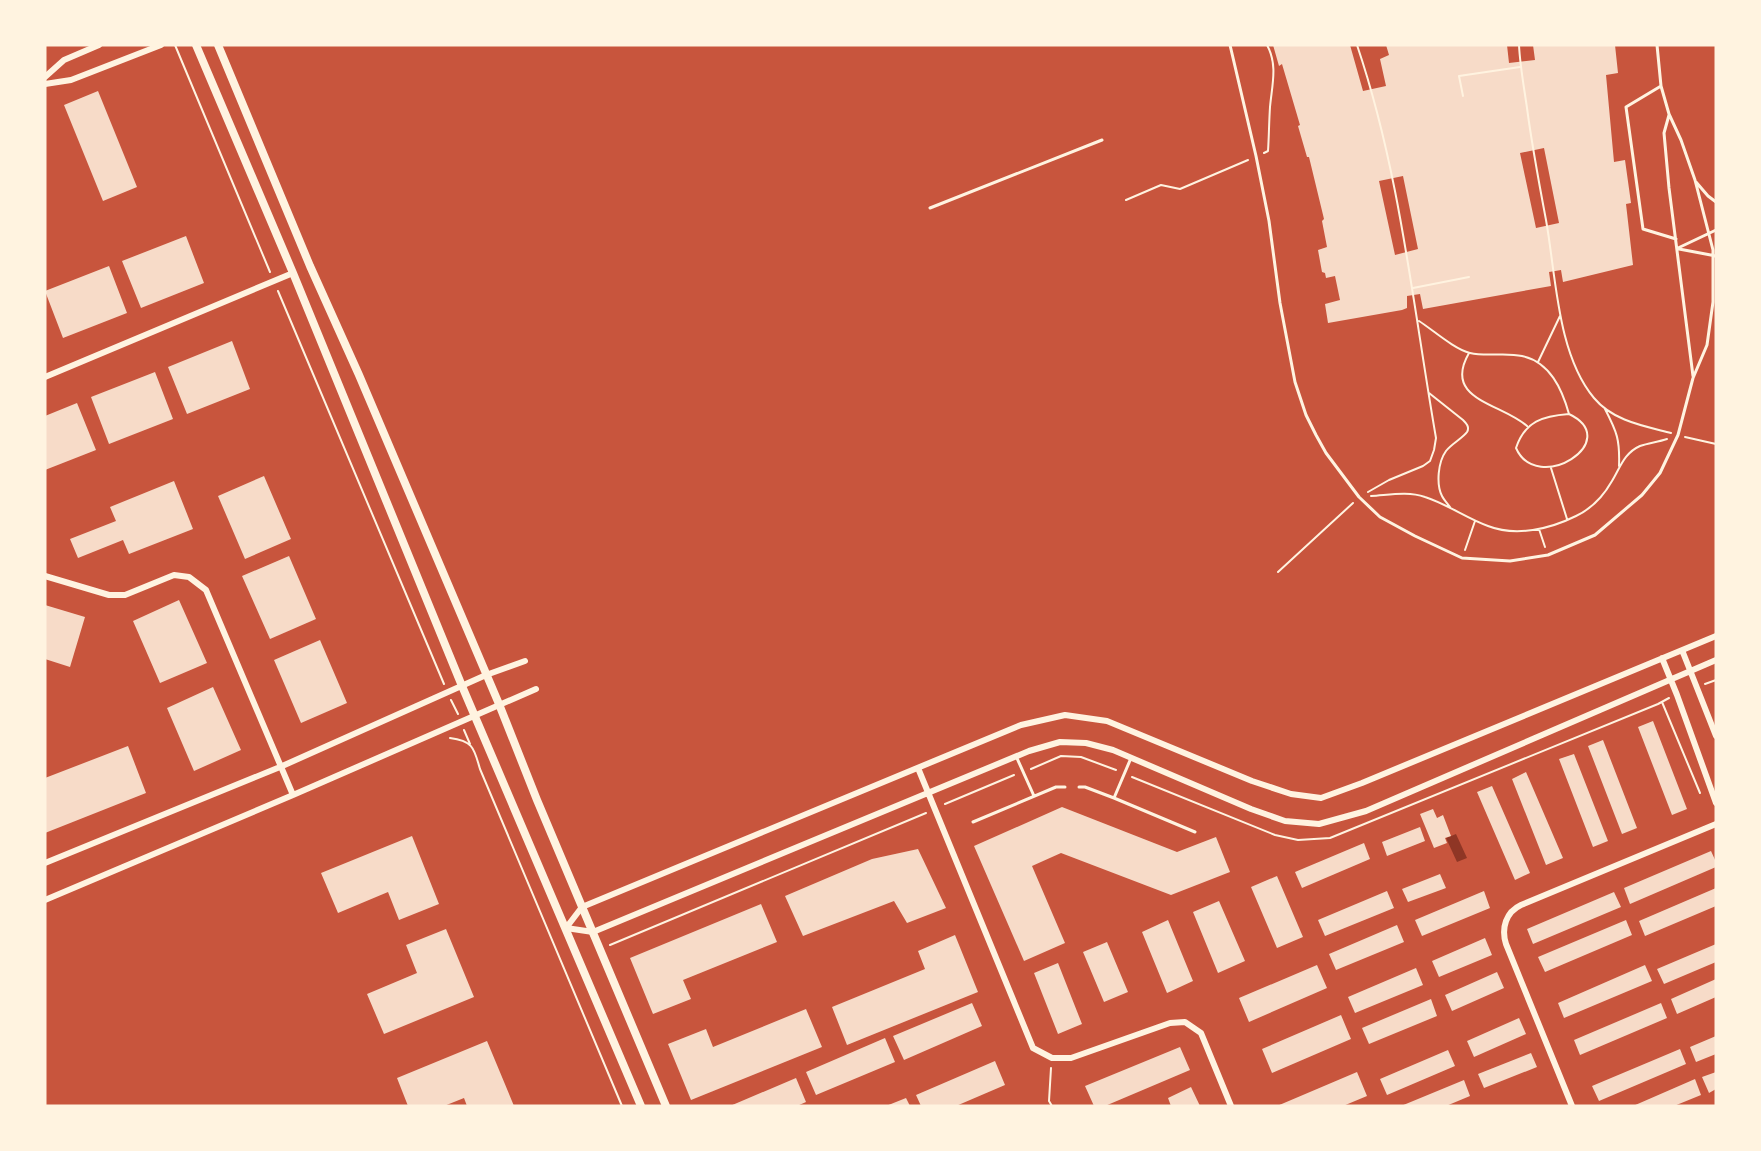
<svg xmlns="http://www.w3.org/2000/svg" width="1761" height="1151" viewBox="0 0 1761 1151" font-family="Helvetica,sans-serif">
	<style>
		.water { fill: #8f3625 }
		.building { fill: #f7dbc8; fill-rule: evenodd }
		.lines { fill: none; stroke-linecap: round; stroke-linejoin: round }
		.path { stroke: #fff3e0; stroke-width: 2 }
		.service { stroke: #fff3e0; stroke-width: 3 }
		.minor { stroke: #fff3e0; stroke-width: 6 }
		.tertiary { stroke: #fff3e0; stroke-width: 8 }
	</style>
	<rect width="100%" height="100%" fill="#c8553d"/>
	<!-- water -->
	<path class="water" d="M1456 834 1467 858 1457 862 1446 838Z"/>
	<!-- building -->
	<path class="building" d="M1273 45H1350L1363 91 1386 86 1380 59 1389 55 1386 45H1507L1509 63 1535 60 1533 45H1615L1618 73 1606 75 1614 162 1625 160 1631 203 1626 204 1633 265 1563 282 1561 270 1549 272 1551 286 1423 309 1420 294 1407 296V308L1402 310 1328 323 1325 304 1340 300 1335 276 1326 278 1325 273 1322 272 1318 250 1327 247 1322 221 1324 219 1309 157H1307L1298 126 1300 125 1282 64 1279 66ZM1544 148 1559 223 1536 228 1520 153ZM1403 176 1418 249 1395 255 1379 181Z
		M98 91 137 187 103 201 64 105Z
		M186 236 204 283 141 308 122 261Z
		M109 266 127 313 63 338 45 291Z
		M232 341 250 389 187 414 168 367Z
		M155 372 173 419 109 444 91 397Z
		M77 403 96 450 45 470V416Z
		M264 476 291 539 245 559 218 496Z
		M174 481 193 529 129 554 123 540 78 558 70 539 116 521 110 507Z
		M289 556 316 619 270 639 242 576Z
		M179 600 207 663 160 683 133 621Z
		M45 605 85 617 70 667 45 659Z
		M320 640 347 703 301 723 274 660Z
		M213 687 241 750 194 771 167 708Z
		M1653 721 1687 809 1672 815 1638 727Z
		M1603 740 1637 828 1622 834 1588 746Z
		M128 746 146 793 45 833V778Z
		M1574 754 1608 841 1593 847 1559 759Z
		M1526 772 1563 858 1546 865 1512 779Z
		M1492 786 1530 873 1515 880 1477 792Z
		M1062 807 1177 852 1216 837 1230 872 1171 895 1061 853 1032 866 1065 943 1024 961 974 846Z
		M1433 809 1437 818 1443 815 1451 836 1445 838 1447 843 1434 848 1420 814Z
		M1420 827 1425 841 1387 856 1382 842Z
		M412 836 439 904 399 920 388 892 338 913 321 873Z
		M1364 843 1370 859 1302 888 1295 872Z
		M918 849 946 908 907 923 894 901 803 936 785 896 872 859Z
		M1711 851 1716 862V867L1630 904 1624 888Z
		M1440 874 1446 888 1408 902 1402 889Z
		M1277 876 1303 937 1277 948 1251 887Z
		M1716 888V906L1645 936 1639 921Z
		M1387 891 1394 908 1325 936 1318 920Z
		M1484 891 1490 908 1422 936 1415 920Z
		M1614 892 1621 907 1533 944 1527 929Z
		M1219 901 1245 961 1218 973 1193 912Z
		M761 904 777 942 683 980 691 999 653 1014 630 958Z
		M1168 920 1193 981 1167 993 1142 932Z
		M1626 920 1632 935 1545 972 1538 957Z
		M1397 925 1404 942 1336 970 1329 954Z
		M446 929 474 997 384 1034 367 994 417 973 406 945Z
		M955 935 978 992 847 1045 832 1007 925 969 918 951Z
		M1485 938 1492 955 1439 977 1432 961Z
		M1107 942 1128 992 1104 1002 1083 952Z
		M1716 944V962L1664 984 1657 969Z
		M1058 963 1082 1024 1058 1034 1034 973Z
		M1317 965 1327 988 1249 1022 1239 998Z
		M1645 965 1652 981 1564 1018 1558 1003Z
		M1416 968 1423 985 1355 1013 1348 997Z
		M1497 972 1504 988 1452 1011 1445 995Z
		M1716 979V997L1677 1014 1671 999Z
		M1431 999 1437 1016 1369 1044 1362 1028Z
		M972 1003 982 1026 904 1060 893 1036Z
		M1661 1003 1667 1018 1580 1055 1574 1040Z
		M806 1009 822 1047 691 1100 668 1044 706 1029 713 1047Z
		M1341 1015 1351 1039 1272 1073 1262 1049Z
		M1519 1018 1526 1034 1474 1057 1467 1041Z
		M1716 1036V1054L1696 1062 1690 1047Z
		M885 1038 895 1062 816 1095 806 1072Z
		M487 1041 514 1106H467L464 1098 444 1106H408L397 1078Z
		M1180 1047 1190 1070 1105 1106H1094L1085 1086Z
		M1680 1049 1686 1064 1599 1101 1592 1086Z
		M1448 1050 1455 1066 1387 1095 1380 1079Z
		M1531 1053 1537 1067 1484 1088 1478 1074Z
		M995 1061 1005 1085 956 1106H921L916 1095Z
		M1357 1072 1367 1096 1343 1106H1277Z
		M1716 1072V1089L1709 1093 1702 1077Z
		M796 1078 806 1102 797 1106H730Z
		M1695 1079 1701 1095 1674 1106H1633Z
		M1464 1080 1470 1096 1446 1106H1401Z
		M1191 1087 1200 1106H1171L1168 1098Z
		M906 1098 910 1106H886Z"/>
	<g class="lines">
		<!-- path -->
		<path class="path" d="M175 45 270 272
			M1357 45C1400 172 1413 306 1436 438L1434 450 1430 461 1423 466 1389 480 1368 492
			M1519 45C1520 66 1524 87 1527 108 1532 146 1539 183 1546 220 1556 275 1557 354 1594 398 1613 421 1644 426 1671 433
			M1463 96 1459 76 1520 67
			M1264 153 1268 151C1269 136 1269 122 1270 107 1272 85 1278 65 1267 45
			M1126 200 1161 185 1180 189 1248 160
			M1413 288 1469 277
			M278 291 444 684
			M1419 321C1433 330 1454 349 1470 353 1487 357 1505 352 1522 356 1550 362 1562 389 1569 414
			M1469 353C1442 400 1501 403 1527 426
			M1538 362 1560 316
			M1429 393 1463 420C1466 423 1470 427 1467 432 1463 438 1451 444 1446 451 1438 462 1436 484 1442 496 1444 500 1448 504 1450 507
			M1605 409C1617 432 1620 440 1619 466
			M1569 414C1625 441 1537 496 1516 448 1525 421 1543 416 1569 414Z
			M1685 437 1716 444
			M1551 468 1567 519
			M1371 496C1389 495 1408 491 1425 497 1447 504 1466 518 1488 526 1516 537 1550 529 1576 516 1591 509 1604 495 1612 481 1620 468 1624 453 1640 446 1649 443 1658 442 1667 439
			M1539 529 1545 547
			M1465 550 1475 521
			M1278 572 1353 503
			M1705 684 1716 680
			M451 700 458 714
			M1662 702 1700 793
			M464 730 470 744
			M450 738C474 741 474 749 480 769L622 1106
			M1031 769 1061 756 1081 757 1116 770
			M1132 777 1275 835 1298 840 1330 838 1658 704 1669 698
			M945 804 1014 775
			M610 945 926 813
			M1051 1068 1049 1101 1052 1106"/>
		<!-- service -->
		<path class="service" d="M1230 45 1256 156 1269 221 1280 303 1295 382 1306 415 1316 435 1326 453 1359 497 1380 517 1415 536 1462 558 1510 561 1548 555 1595 535 1642 495 1660 473 1678 435 1693 378 1707 345 1713 302V250L1695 180 1681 140 1669 114 1661 86 1657 45
			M1661 86 1626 107 1643 229 1676 239
			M1669 115 1664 133 1669 188 1693 376
			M1696 182 1708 196 1716 202
			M930 208 1102 140
			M1678 248 1716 230
			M1679 249 1716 256
			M1016 756 1034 796
			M1131 758 1114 798 1195 832
			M1079 787H1085L1114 798
			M973 822 1056 787H1065"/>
		<!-- minor -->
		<path class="minor" d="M45 77 64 60 99 45
			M45 84 71 80 161 45
			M45 377 293 273
			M45 576 109 595H125L174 575 189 577 206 590 293 795
			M1716 636 1362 783 1321 798 1291 794 1252 781 1107 721 1065 715 1021 725 582 907 566 928 593 932 1029 751 1060 742 1086 743 1113 750 1251 809 1285 821 1319 824 1366 811 1716 660
			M1682 650 1716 736
			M1662 658 1677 695 1716 803
			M918 768 1033 1048 1052 1058H1071L1170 1023 1185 1022 1201 1033 1231 1106
			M45 863 280 767 486 675 525 661
			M45 900 293 795 536 689
			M1572 1106 1506 944C1501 928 1506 912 1521 905L1716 824"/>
		<!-- tertiary -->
		<path class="tertiary" d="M196 45 293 273 462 686 641 1106
			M218 45 310 266 359 375 499 704 537 800 666 1106"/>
	</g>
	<!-- border -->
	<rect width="1761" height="1151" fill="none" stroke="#fff3e0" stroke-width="93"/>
</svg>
